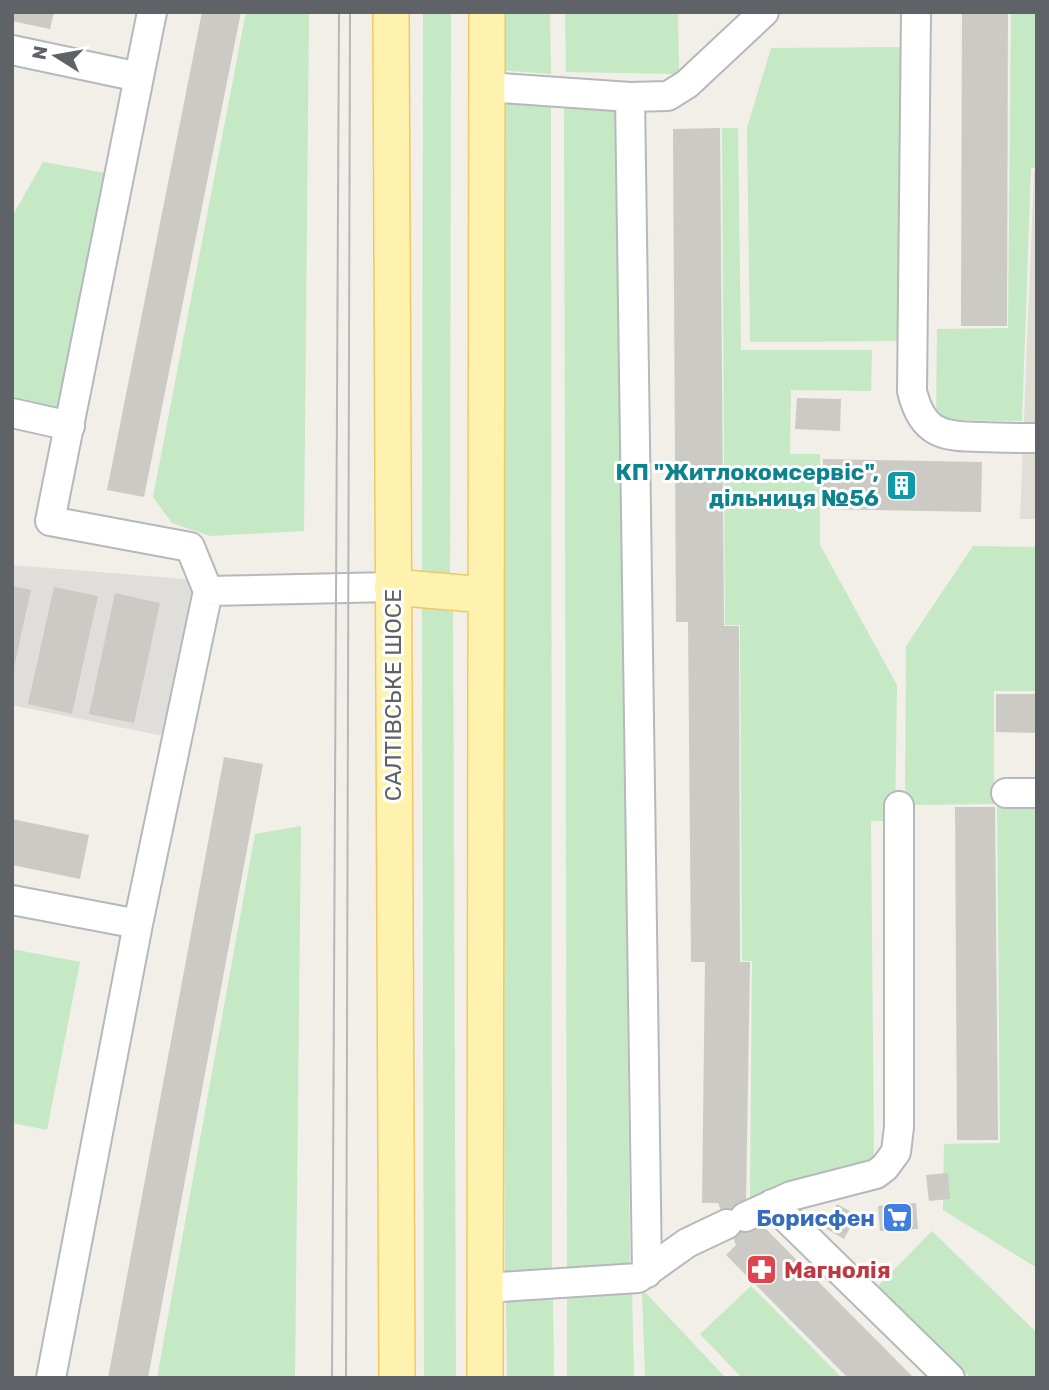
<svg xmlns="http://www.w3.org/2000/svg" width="1049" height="1390" viewBox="0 0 1049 1390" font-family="Rubik,sans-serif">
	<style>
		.industrial { fill: #e0deda }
		.education { fill: #e1ded6 }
		.green { fill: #c5e8c5 }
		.building { fill: #cccac5 }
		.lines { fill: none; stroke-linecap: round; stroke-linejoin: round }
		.minor-casing { stroke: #b5b8bc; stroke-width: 32 }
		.major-casing { stroke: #f2c960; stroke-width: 38 }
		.minor { stroke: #fff; stroke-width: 28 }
		.major { stroke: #fff2af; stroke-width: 35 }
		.tram { stroke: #b6b7b8; stroke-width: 2 }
		.labels { text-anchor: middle; stroke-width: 6; stroke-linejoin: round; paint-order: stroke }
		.culture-label { font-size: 23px; font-weight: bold; fill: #0d838f; stroke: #fff; text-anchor: end }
		.street-label { font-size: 23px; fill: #5f6368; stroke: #fff }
		.shop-label { font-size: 23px; font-weight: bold; fill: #366cbe; stroke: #fff; text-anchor: end }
		.health-label { font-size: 23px; font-weight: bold; fill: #be3a42; stroke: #fff; text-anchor: start }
	</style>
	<rect width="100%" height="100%" fill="#f1efe8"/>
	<!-- industrial -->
	<path class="industrial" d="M12 565 197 580 163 736 12 705Z"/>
	<!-- education -->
	<path class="education" d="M1034 171H1037V519H1020Z"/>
	<!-- green -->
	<path class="green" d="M246 12H309L304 531 210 536 172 523 153 497Z
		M423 12H451L450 581 422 577Z
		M500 12H550L551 74 500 70Z
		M565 12H678L679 74 566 72Z
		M1011 12H1037V168H1031L1022 421 936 420 937 329 1008 328Z
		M910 47 908 341 750 342 747 128 771 48Z
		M499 97 551 101 552 1269 505 1271Z
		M564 102 618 110 630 1266 567 1270Z
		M722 128H738L741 350H872L871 391 791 390 790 454H820V545L897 685 895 821H871L874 1162 750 1200 752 961H742L740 625H725Z
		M43 162 111 174 61 410 12 396V217Z
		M973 546 1037 547V691H994V804L905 805 906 646Z
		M422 604 453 610 456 1378H424Z
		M997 799 1037 800V1268L943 1210 944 1144 1000 1143Z
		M301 826 295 1378H157L255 834Z
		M12 949 80 962 47 1130 12 1123Z
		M932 1231 1037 1333V1378H971L878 1286Z
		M751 1286 842 1378H742L700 1334Z
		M632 1287 634 1378H567V1291Z
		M642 1289 726 1378H645Z
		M553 1299 554 1378H507L506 1300Z"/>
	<!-- building -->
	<path class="building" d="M12 12H54L50 29 12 21Z
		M202 12H241L144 497 107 490Z
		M962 12H1008L1007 326H961Z
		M720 128 724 626H739L740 962H750L746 1203H739L751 1230 759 1222 914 1378H848L726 1255 736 1245 718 1203H702L705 962H691L688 622H676L673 129Z
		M797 398 841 399 840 431 795 429Z
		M823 459 982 462 981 512 822 509Z
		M12 586 31 590 13 672 12 671Z
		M54 587 98 596 72 714 28 704Z
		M115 593 160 603 134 723 89 714Z
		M996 694H1037V733L996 732Z
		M224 757 263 764 148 1378H108Z
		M955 807H995L998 1140H957Z
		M12 819 89 835 80 879 12 865Z
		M948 1173 950 1199 929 1201 926 1175Z
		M916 1203 918 1229 880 1231 878 1206Z
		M837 1204 857 1215 844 1239 825 1228Z"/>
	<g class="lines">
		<defs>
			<path id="minor" d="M152 12 50 521 190 547 208 591
				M916 12 912 391C922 433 942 437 981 437 1000 438 1018 438 1037 438
				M12 50 139 77
				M487 87 630 97 668 96 687 84 764 12
				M630 97 647 1273
				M12 413 70 426
				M1006 793H1037
				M12 900 138 924
				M772 1204 950 1378
				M745 1217 791 1196 876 1174 885 1167 896 1152 899 1127V806
				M485 1288 638 1278 687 1243 727 1224
				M51 1378 138 924 208 591 392 587"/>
			<path id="major" d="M391 12 397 1378
				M392 587 486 595
				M485 1378 487 12"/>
		</defs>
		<!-- minor casing -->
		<use href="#minor" class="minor-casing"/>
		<!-- major casing -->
		<use href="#major" class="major-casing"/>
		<!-- minor -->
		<use href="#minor" class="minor"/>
		<!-- major -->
		<use href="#major" class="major"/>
		<!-- tram -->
		<path class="tram" d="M332 1378 339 12
			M346 1378 350 12"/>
	</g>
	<!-- icons -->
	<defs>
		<symbol id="building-square" viewBox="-11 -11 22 22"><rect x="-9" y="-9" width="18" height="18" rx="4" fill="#0f9aa8" stroke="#fff"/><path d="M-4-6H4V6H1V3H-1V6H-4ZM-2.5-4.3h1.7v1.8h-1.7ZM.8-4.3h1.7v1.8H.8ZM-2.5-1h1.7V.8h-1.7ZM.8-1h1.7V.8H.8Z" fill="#fff"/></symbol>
		<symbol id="supermarket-square" viewBox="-11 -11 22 22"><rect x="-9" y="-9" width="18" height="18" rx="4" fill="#3f7fe0" stroke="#fff"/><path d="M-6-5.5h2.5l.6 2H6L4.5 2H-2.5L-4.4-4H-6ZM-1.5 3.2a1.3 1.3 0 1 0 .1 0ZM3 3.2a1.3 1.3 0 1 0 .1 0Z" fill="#fff"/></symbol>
		<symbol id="pharmacy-square" viewBox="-11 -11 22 22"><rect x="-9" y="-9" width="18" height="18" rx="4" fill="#e0444e" stroke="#fff"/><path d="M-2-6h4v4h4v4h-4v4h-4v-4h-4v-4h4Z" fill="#fff"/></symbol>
	</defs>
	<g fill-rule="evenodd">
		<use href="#building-square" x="884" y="468" width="35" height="35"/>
		<use href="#supermarket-square" x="880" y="1200" width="35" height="35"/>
		<use href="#pharmacy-square" x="744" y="1252" width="35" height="35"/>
	</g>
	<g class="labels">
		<!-- culture labels -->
		<g class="culture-label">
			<text x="879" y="480">КП "Житлокомсервіс",<tspan x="879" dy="26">дільниця №56</tspan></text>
		</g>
		<!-- street labels -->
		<g class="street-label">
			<text transform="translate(393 695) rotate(-90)" y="8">САЛТІВСЬКЕ ШОСЕ</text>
		</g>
		<!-- shop labels -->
		<g class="shop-label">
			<text x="875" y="1226">Борисфен</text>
		</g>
		<!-- health labels -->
		<g class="health-label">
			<text x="784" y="1278">Магнолія</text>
		</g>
	</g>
	<!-- border -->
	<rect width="1049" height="1390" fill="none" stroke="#5f6368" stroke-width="28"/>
	<!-- north arrow -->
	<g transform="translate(56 56) rotate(281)" stroke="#ffffff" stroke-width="5" paint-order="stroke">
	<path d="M0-5L12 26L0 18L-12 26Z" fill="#5f6368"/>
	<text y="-10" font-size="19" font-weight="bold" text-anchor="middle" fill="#5f6368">N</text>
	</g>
</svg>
